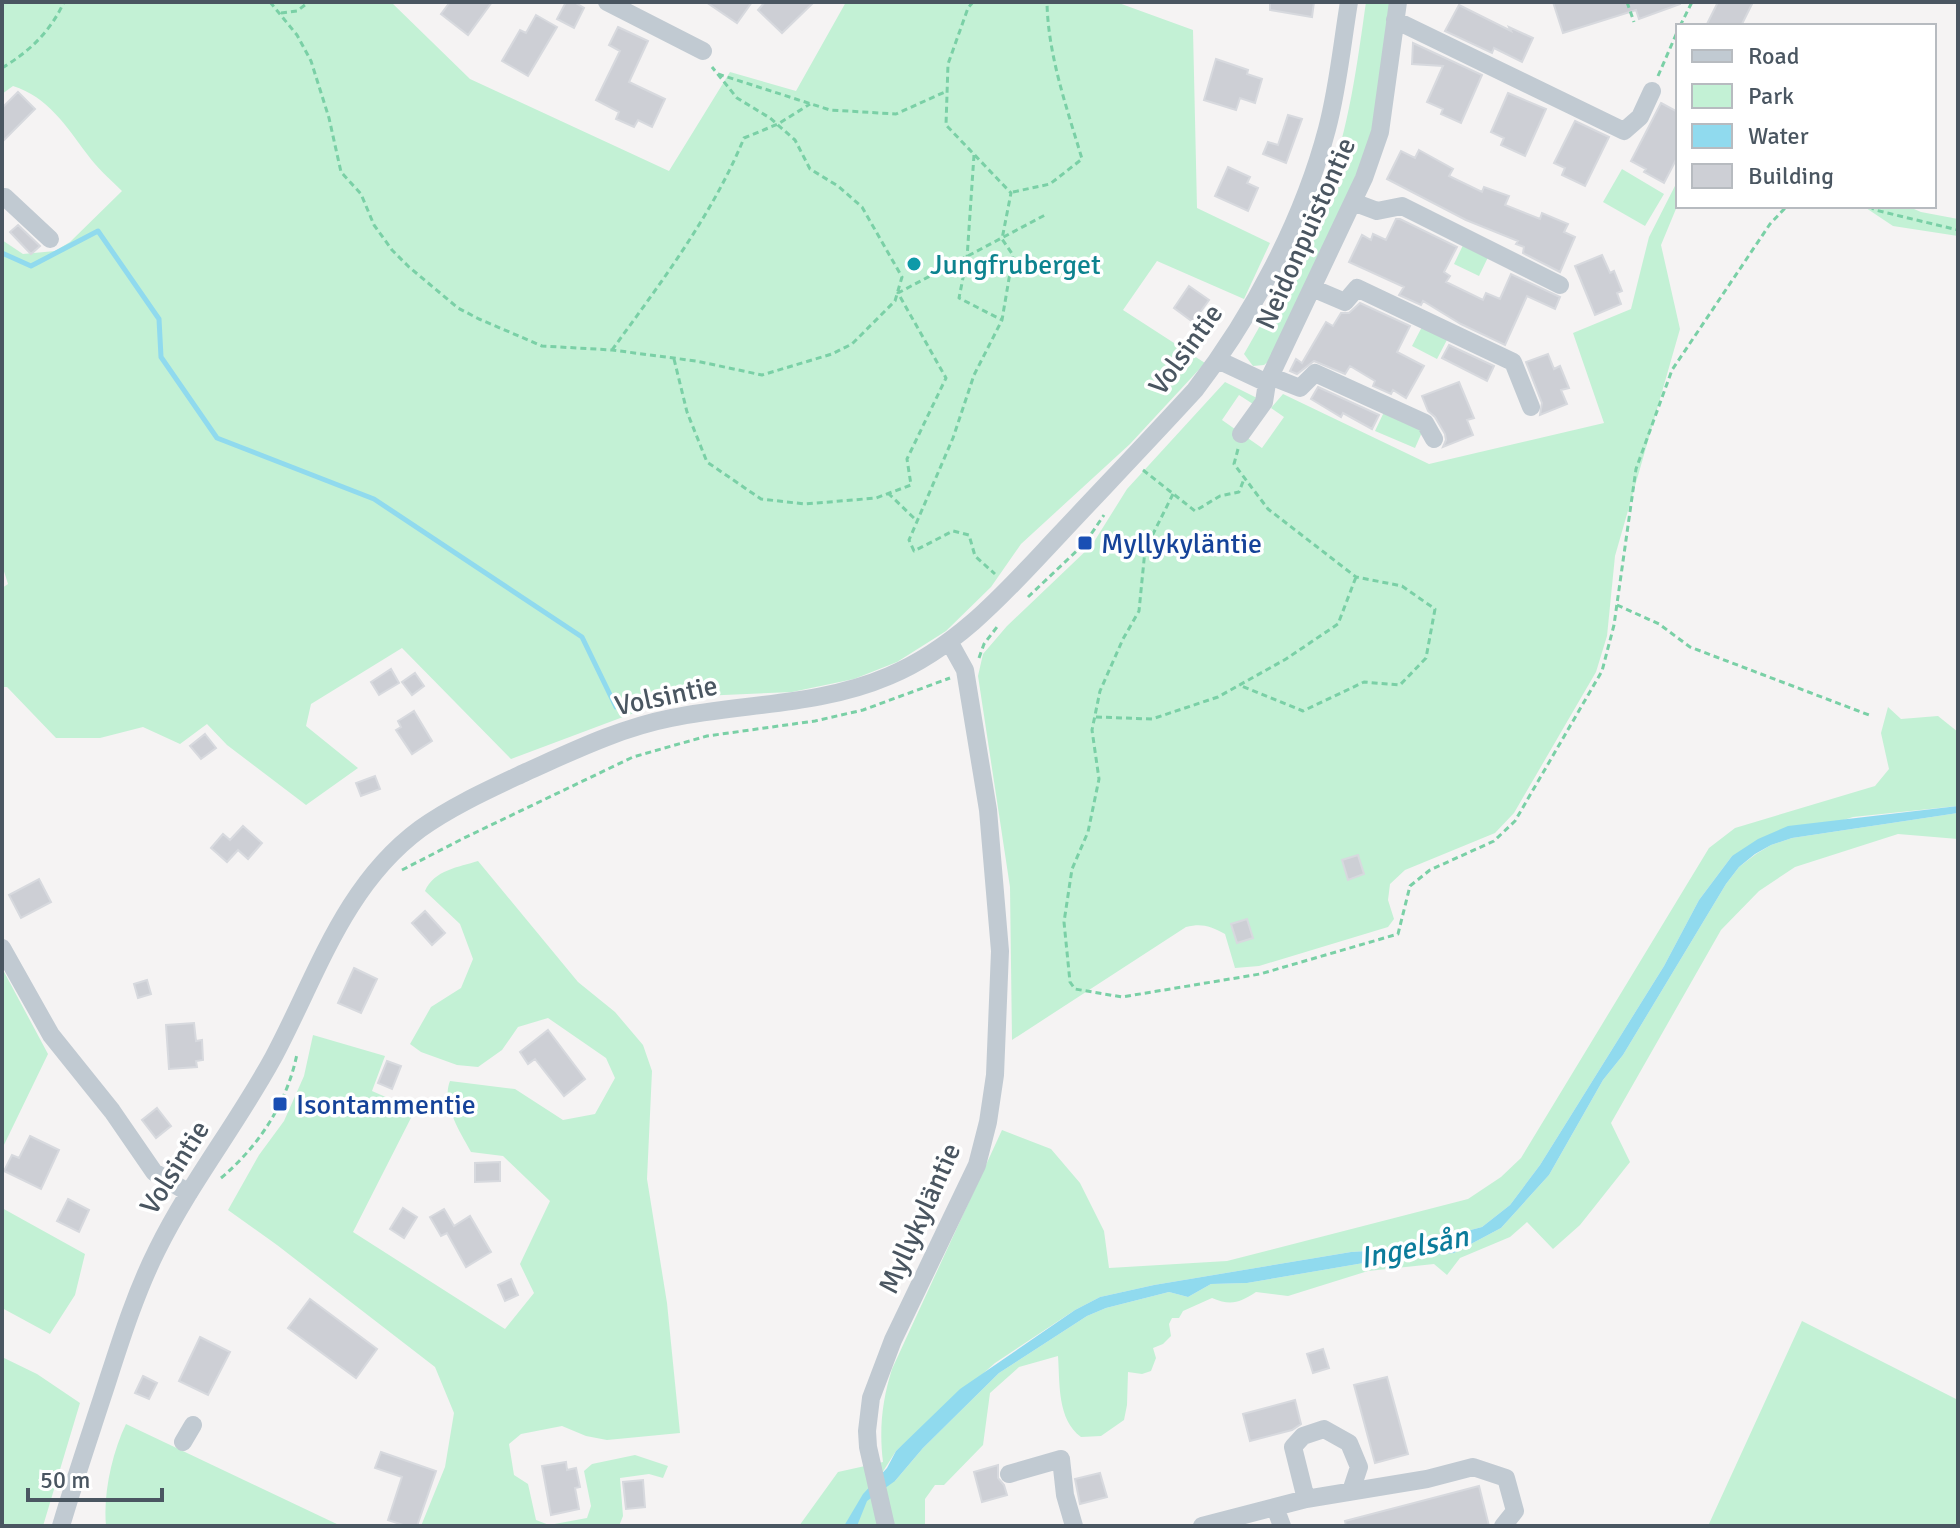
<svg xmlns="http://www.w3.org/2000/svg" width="1960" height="1528" viewBox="0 0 1960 1528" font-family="Signika,sans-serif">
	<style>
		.green { fill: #c3f1d5 }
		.water { fill: #90daee }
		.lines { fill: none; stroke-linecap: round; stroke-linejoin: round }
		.stream { stroke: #90daee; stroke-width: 5 }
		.building { fill: #cdcfd5; stroke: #d7d9de; stroke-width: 2 }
		.path { stroke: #7ad0a6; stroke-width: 3; stroke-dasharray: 6 4; stroke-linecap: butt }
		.minor { stroke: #c1cad2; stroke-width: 18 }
		.culture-dot { fill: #0f9aa8; stroke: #fff; stroke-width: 3 }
		.transit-dot { fill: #1a4fb4; stroke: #fff; stroke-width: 3 }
		.labels { text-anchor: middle; stroke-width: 7; stroke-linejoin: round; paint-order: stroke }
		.street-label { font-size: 28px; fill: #4a5661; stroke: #fff }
		.culture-label { font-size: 28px; fill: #0d838f; stroke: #fff; text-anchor: start }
		.transit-label { font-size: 28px; fill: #164399; stroke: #fff; text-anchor: start }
		.water-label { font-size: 30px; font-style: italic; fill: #0c7c9b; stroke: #fff }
	</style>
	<rect width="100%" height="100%" fill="#f5f3f3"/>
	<!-- green -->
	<path class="green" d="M2 2H391L470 79 669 171 730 72 796 91 846 2H1116L1193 30 1197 208 1270 243 1244 299 1157 261 1123 310 1205 363 1130 444 1021 544 991 587 946 631 897 662 854 679 792 692 701 696 669 702 639 711 511 759 402 648 311 704 306 726 358 768 306 805 227 745 207 724 180 744 143 727 100 738H56L7 687H2V588L8 584 2 565V240L23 254 55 251 70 242 122 191C110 179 96 167 87 154 66 126 48 97 13 86L2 94Z
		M1366 2H1393L1370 153 1269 361 1264 365 1253 366 1244 354C1274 301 1305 246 1326 189 1349 129 1357 65 1366 2Z
		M1622 169 1664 194 1645 226 1603 202Z
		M1678 180V204L1661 245 1680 329 1615 556 1607 636 1596 672 1514 813 1495 833 1405 870 1390 884 1388 900 1394 919 1388 927 1259 966 1235 968 1225 934C1210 926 1202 923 1186 927L1012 1040 1010 887 978 676 983 654 1007 626 1092 545 1127 489 1225 382 1257 398 1253 404 1239 395 1222 420 1262 448 1284 417 1271 408 1283 394 1429 464 1604 423 1573 333 1631 309 1649 237Z
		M1863 206H1907L1921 212 1958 219V236L1893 226Z
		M1465 241 1490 253 1479 276 1454 264Z
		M1424 323 1449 336 1437 359 1412 346Z
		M1384 412 1423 430 1415 448 1375 431Z
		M1888 707 1901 719 1938 716 1958 732V806L1853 817 1732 856 1699 900 1664 966 1540 1165 1510 1205 1482 1227 1399 1249 1351 1252 1154 1285 1100 1297 1075 1310 995 1363 896 1451 882 1473 895 1481 923 1448 999 1373 1087 1316 1106 1308 1169 1292 1188 1297 1211 1284 1247 1283 1387 1259 1454 1253 1501 1228 1549 1175 1603 1080 1623 1055 1726 884 1739 867 1756 854 1771 845 1792 838 1958 813V839L1898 834 1795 867 1759 891 1721 930 1611 1123 1630 1162 1580 1225 1553 1249 1527 1222 1510 1237 1460 1258 1447 1275 1434 1264 1368 1271 1288 1296 1256 1292C1239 1303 1231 1306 1212 1298L1183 1311 1179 1318H1172L1169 1324 1171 1336 1163 1344 1153 1348 1156 1358 1151 1371 1142 1374 1128 1372 1127 1405 1124 1420 1101 1436 1081 1437C1057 1419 1060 1384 1058 1356L1019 1367 990 1393 983 1445 944 1485H935L925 1499V1526H799L838 1472 883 1462C879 1429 882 1401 892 1369L1002 1130 1051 1149 1080 1183 1104 1231 1109 1268 1227 1261 1468 1199 1501 1177 1521 1158 1709 848 1735 828 1875 786 1889 769 1881 733Z
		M478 861 578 982 615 1012 643 1045 652 1071 647 1179 667 1303 680 1433 607 1440 586 1436 562 1426 521 1434 509 1444 514 1475 528 1484 536 1520 549 1525 587 1518 591 1506 584 1471 592 1464 635 1455 668 1466 663 1478 649 1474 620 1478 623 1516 619 1526H421L445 1467 454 1413 435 1367 277 1245 228 1210 259 1155 284 1121 304 1076 313 1035 385 1056 372 1091 415 1110 353 1232 505 1329 534 1293 520 1264 550 1201 503 1156 471 1152C460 1132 441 1103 450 1081L515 1089 563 1120 595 1114 615 1078 606 1058 548 1018 518 1027 502 1050 478 1067 457 1065 421 1052 410 1044 431 1007 461 988 473 959 460 924 425 891C434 870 459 867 478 861Z
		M2 968 48 1054 2 1149Z
		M2 1208 85 1254 75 1295 50 1334 2 1308Z
		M1802 1321 1958 1400V1526H1708Z
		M2 1357 37 1374 80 1403 43 1526H2Z
		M126 1424 341 1526H106C103 1494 112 1453 126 1424Z"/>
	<!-- water -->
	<path class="water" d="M1958 806V813L1792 838 1771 845 1755 854 1739 867 1726 884 1623 1055 1603 1080 1549 1175 1501 1228 1454 1253 1387 1259 1247 1283 1211 1284 1188 1297 1169 1292 1106 1308 1087 1316 999 1373 923 1448 895 1481 867 1501 857 1526H844L863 1494 887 1468 896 1451 960 1389 1075 1310 1100 1297 1154 1285 1351 1252 1399 1249 1482 1227 1510 1205 1540 1165 1664 966 1699 900 1732 856 1758 839 1788 826Z"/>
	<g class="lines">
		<!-- stream -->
		<path class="stream" d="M2 253 31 266 98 231 159 319 161 357 217 438 374 499 582 637 616 707"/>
	</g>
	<!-- building -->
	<path class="building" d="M450 2H492L468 35 441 14Z
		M566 2H574L584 8 574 28 557 19Z
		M706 2H752L737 23Z
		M765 2H814L782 33 758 10Z
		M1270 2H1314L1312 17 1270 10Z
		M1553 2H1680V4L1639 19 1636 10 1563 33Z
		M1718 2H1753L1741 26H1706Z
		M1459 5 1511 31 1509 27 1533 38 1522 62 1494 48 1492 53 1445 31Z
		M536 15 557 27 528 76 502 61 520 30 526 33Z
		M618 27 648 41 629 82 665 99 652 127 638 120 634 127 616 119 619 112 596 100 620 51 609 45Z
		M1413 43 1482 75 1461 123 1441 114 1443 109 1427 102 1443 66 1412 64Z
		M1216 59 1248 70 1247 74 1262 79 1255 103 1240 98 1236 110 1204 100Z
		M18 92 35 109 2 142V108Z
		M1508 93 1546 109 1525 156 1501 145 1504 138 1491 132Z
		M1661 103 1678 112V156L1664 183 1644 172 1646 169 1631 161Z
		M1288 115 1302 119 1286 163 1263 154 1268 142 1278 145Z
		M1575 121 1609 137 1585 186 1562 175 1565 168 1554 163Z
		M1419 150 1453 169 1449 176 1482 192 1484 187 1509 196 1505 205 1540 219 1542 213 1568 224 1564 232 1575 237 1560 272 1523 253 1524 247 1516 244 1518 241 1466 220 1387 179 1401 151 1415 158Z
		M1228 167 1250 177 1247 183 1258 188 1248 211 1215 196Z
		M1396 219H1400L1457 247 1444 272 1450 276 1446 282 1483 300 1486 293 1500 299 1511 274 1560 297 1555 309 1527 296 1505 345 1461 324 1423 301 1421 305 1399 295 1404 287 1349 262 1362 235 1371 240 1373 234 1386 240Z
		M18 225 40 246 31 254 10 232Z
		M1602 255 1610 273 1614 271 1622 291 1617 293 1621 304 1595 315 1575 266Z
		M1189 286 1209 300 1193 322 1174 308Z
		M1360 303 1410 326 1397 352 1424 366 1406 398 1393 390 1391 394 1373 386 1375 381 1350 366 1345 374 1314 361 1297 374 1290 371 1296 359 1302 363 1326 322 1333 326 1341 313H1349Z
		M1449 345 1494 366 1487 381 1442 358Z
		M1548 354 1554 369 1560 366 1569 388 1561 390 1567 404 1540 415 1542 403 1526 362Z
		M1459 382 1474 418 1467 420 1473 435 1443 447 1446 440 1445 434 1435 417 1428 411 1422 396Z
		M1318 387 1379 415 1372 429 1343 413 1341 417 1311 399Z
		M391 669 399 683 379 695 371 682Z
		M415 673 424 686 412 695 402 682Z
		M414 711 432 741 412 754 396 730 401 727 398 721Z
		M205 734 216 748 201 759 190 746Z
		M375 776 380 789 361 796 356 783Z
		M243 826 262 843 248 859 238 850 227 862 211 848 223 834 230 840Z
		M1358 855 1364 874 1348 880 1342 860Z
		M39 879 51 902 21 918 9 895Z
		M425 911 445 933 432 945 412 923Z
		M1247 919 1253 938 1237 943 1231 924Z
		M354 968 377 979 361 1013 338 1003Z
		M147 980 151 994 138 998 134 984Z
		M194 1023 196 1041 202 1040 203 1060 196 1061 197 1067 169 1069 166 1025Z
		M548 1030 585 1079 564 1096 535 1059 528 1064 520 1052Z
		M387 1061 401 1066 392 1089 378 1083Z
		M157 1108 171 1126 156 1138 142 1120Z
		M30 1136 59 1150 41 1189 4 1171 12 1155 19 1158Z
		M500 1162V1181L475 1182V1163Z
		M68 1199 89 1210 79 1232 57 1221Z
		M403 1208 417 1217 404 1238 390 1229Z
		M444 1209 454 1226 470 1216 491 1252 466 1267 447 1233 441 1236 430 1217Z
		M511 1279 518 1295 505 1301 498 1285Z
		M310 1299 377 1349 356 1378 288 1328Z
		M200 1337 230 1352 208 1395 179 1381Z
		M1323 1349 1329 1368 1313 1373 1307 1354Z
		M143 1376 157 1383 149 1399 135 1393Z
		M1387 1377 1408 1454 1375 1463 1354 1385Z
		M1295 1400 1301 1424 1292 1430 1250 1441 1243 1414Z
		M381 1452 436 1471 417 1526H406L388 1520 402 1477 375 1468Z
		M566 1462 567 1470 576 1468 580 1487 575 1488 579 1509 551 1515 542 1466Z
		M998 1465V1478L1004 1485 1007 1495 982 1502 974 1472Z
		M1100 1473 1107 1497 1080 1504 1075 1479Z
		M643 1480 645 1507 626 1509 623 1482Z
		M1479 1486 1489 1526H1346L1345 1521Z"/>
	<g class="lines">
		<!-- path -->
		<path class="path" d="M270 2 297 35 311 61 329 118 341 172 361 194 374 225 392 250 409 267 458 308 479 319 542 346 612 350 696 361 762 375 832 354 852 344 895 301 902 277 862 207 838 186 810 169 795 140 770 118 737 98 712 67
			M973 2 968 8 948 64 946 125 1011 193 1002 239 1013 255 1002 320 974 375 953 438 909 540 914 551 953 531 969 535 975 556 995 574
			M1627 2 1634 22
			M281 13 297 11 309 2
			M1680 26 1692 2
			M2 68C30 51 50 32 64 2
			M718 74 830 110 896 114 947 91
			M1658 76 1678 30
			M974 155 967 258 959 298 1002 320
			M1013 192 1050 184 1082 159C1067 108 1048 56 1047 2
			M1869 206 1875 210 1958 230
			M612 350C660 284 713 214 744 138L778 124 810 104
			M674 359 687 412 707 462 761 499 805 504 876 498 911 485 907 459 946 378 898 293 1045 215
			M1238 449 1234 464 1268 509 1356 577 1402 586 1435 609 1426 658 1400 685 1364 682 1303 711 1239 685
			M1143 470 1195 511 1220 496 1239 492 1244 479
			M888 493 917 521
			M1173 494 1145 550 1139 611 1123 639 1100 691 1092 730 1099 779 1088 832 1072 869 1064 922 1070 982 1075 989 1122 997 1260 974 1398 934 1410 886 1430 870 1494 841 1515 821 1602 671 1614 625 1636 469 1672 370 1770 224 1787 206
			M1028 597 1085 543 1104 515
			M1617 605 1659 624 1690 647 1869 715
			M979 658 984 644 997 627
			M1096 717 1152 719 1218 697 1286 659 1338 624 1356 577
			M402 870 464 838 633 757 707 736 815 721 863 710 950 678
			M221 1178C259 1146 287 1103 297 1054"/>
		<!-- minor -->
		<path class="minor" d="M607 2 703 51
			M1395 20 1624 131 1640 117 1652 91
			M2 197H5L50 239
			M1353 202 1377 211 1402 206 1560 285
			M1312 288 1345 302 1357 288 1513 362 1531 407
			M1218 360 1267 383 1364 178 1380 132 1398 2
			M1270 376 1300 388 1315 373 1425 423 1434 439
			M1241 434 1264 402 1267 383
			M2 948 51 1035 112 1111 154 1172 189 1193
			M183 1442 193 1425
			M1009 1474 1061 1459 1065 1495 1074 1526
			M1306 1499 1293 1447 1303 1436 1324 1429 1349 1443 1359 1467 1351 1491
			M1275 1507 1306 1499 1427 1479 1473 1467 1506 1478 1515 1511 1503 1526
			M61 1526C74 1482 89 1438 103 1395 119 1346 134 1296 157 1250 190 1183 237 1124 273 1058 316 978 343 886 420 829 452 806 490 789 526 772 573 751 620 728 671 718 744 703 819 706 889 676 960 646 1009 588 1060 534 1105 486 1151 438 1195 390 1253 315 1303 220 1327 129 1338 88 1342 44 1349 2
			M886 1526 868 1447 867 1431 871 1398 893 1340 977 1165 988 1122 995 1075 1000 951 988 810 965 670 950 643
			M1202 1526 1275 1507 1282 1526"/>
	</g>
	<!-- markers -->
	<circle class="culture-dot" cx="914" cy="264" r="8"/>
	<g class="transit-dot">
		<rect x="1077" y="535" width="16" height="16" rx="4"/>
		<rect x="272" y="1096" width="16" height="16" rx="4"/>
	</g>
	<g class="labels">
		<!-- street labels -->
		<g class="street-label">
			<text transform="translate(1305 233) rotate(-66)" y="10">Neidonpuistontie</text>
			<text transform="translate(1185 349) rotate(-54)" y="10">Volsintie</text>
			<text transform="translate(666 695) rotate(-12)" y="10">Volsintie</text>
			<text transform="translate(174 1167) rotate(-58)" y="10">Volsintie</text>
			<text transform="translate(919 1218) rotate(-66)" y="10">Myllykyläntie</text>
		</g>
		<!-- culture labels -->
		<g class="culture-label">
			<text x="930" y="274">Jungfruberget</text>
		</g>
		<!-- transit labels -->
		<g class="transit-label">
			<text x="1101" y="553">Myllykyläntie</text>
			<text x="296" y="1114">Isontammentie</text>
		</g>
		<!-- water labels -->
		<g class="water-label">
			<text transform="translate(1414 1247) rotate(-12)" y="10">Ingelsån</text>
		</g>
	</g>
	<!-- border -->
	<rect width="1960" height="1528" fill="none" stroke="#4a5661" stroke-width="8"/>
	<!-- legend -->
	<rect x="1676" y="24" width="260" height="184" fill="#ffffff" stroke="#b7bbc0" stroke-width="2"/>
	<rect x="1692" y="50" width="40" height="12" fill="#c1cad2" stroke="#b7bbc0" stroke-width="2"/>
	<text x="1748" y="64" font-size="24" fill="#4a5661">Road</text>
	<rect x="1692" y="84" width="40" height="24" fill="#c3f1d5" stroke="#b7bbc0" stroke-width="2"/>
	<text x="1748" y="104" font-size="24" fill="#4a5661">Park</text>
	<rect x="1692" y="124" width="40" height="24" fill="#90daee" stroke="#b7bbc0" stroke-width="2"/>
	<text x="1748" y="144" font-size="24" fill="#4a5661">Water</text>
	<rect x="1692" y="164" width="40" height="24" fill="#cdcfd5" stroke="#b7bbc0" stroke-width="2"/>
	<text x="1748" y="184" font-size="24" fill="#4a5661">Building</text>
	<!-- scale -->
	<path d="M28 1488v12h134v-12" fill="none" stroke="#4a5661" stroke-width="4"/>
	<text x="40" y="1488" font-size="24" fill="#4a5661" stroke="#ffffff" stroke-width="6" paint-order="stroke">50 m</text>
</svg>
